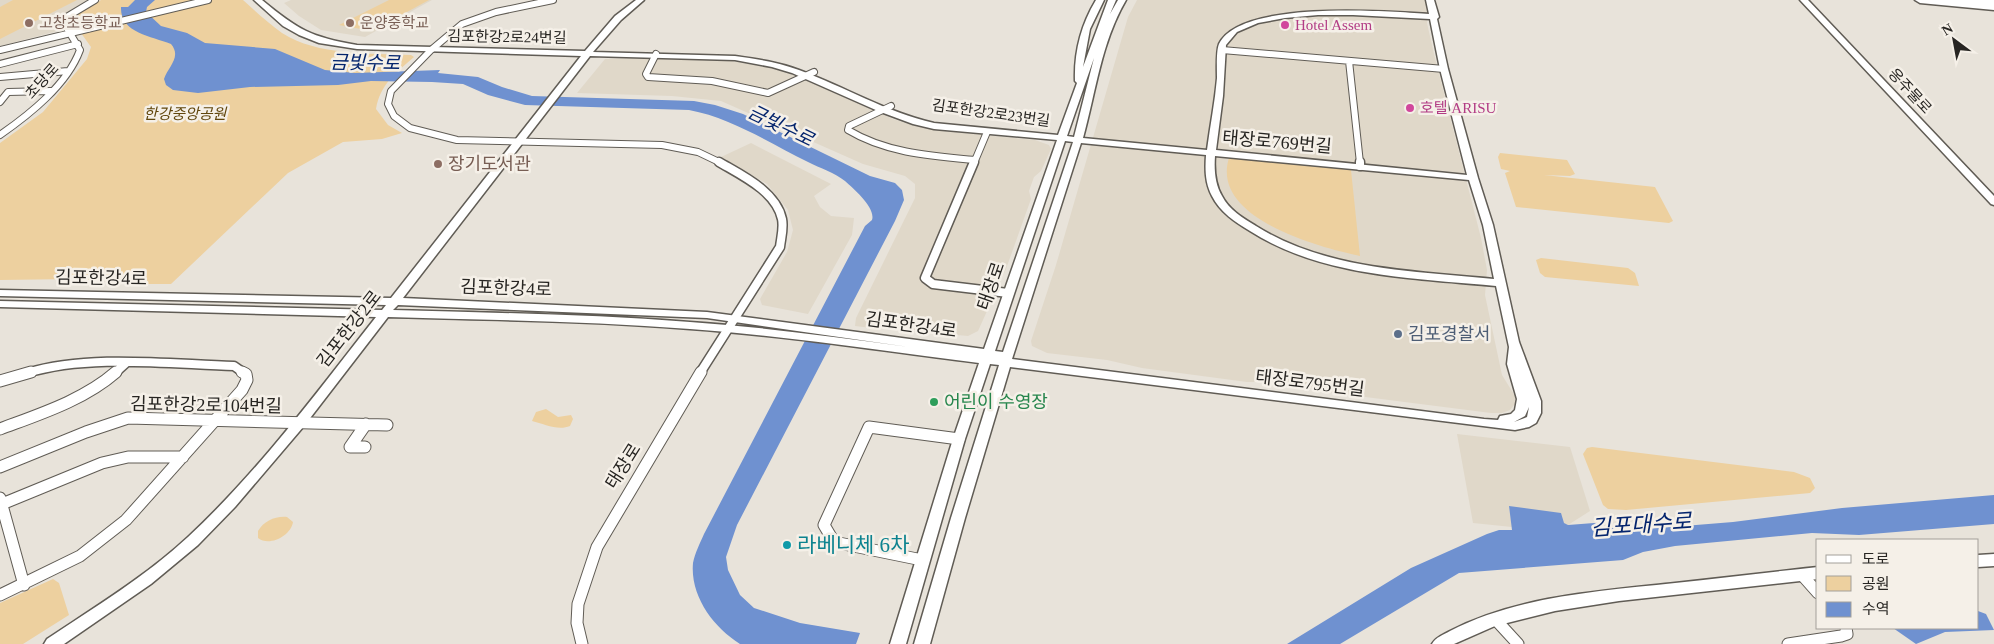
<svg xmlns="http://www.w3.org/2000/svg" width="1994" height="644" viewBox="0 0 1994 644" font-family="'Times New Roman','Noto Sans KR',serif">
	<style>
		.built { fill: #e0d8c9 }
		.green { fill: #edd09f }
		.water { fill: #6f91d0 }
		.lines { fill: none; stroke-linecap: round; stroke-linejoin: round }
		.minor-far2-casing { stroke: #605c55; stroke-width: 8 }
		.minor-far1-casing { stroke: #605c55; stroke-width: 11 }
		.minor-casing { stroke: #605c55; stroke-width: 13 }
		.tertiary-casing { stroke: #605c55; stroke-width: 3 }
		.secondary-casing { stroke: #605c55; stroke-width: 2 }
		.trunk-casing { stroke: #605c55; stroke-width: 3 }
		.minor-far2 { stroke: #fff; stroke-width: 6 }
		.minor-far1 { stroke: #fff; stroke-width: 8 }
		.minor { stroke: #fff; stroke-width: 11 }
		.tertiary { fill: #fff; fill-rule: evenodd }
		.secondary { fill: #fff; fill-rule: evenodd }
		.trunk { fill: #fff; fill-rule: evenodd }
		.education-dot { fill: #8d6e63; stroke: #f5f0e8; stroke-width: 2 }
		.hotel-dot { fill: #d1479c; stroke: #f5f0e8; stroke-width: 2 }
		.service-dot { fill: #5c6f8a; stroke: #f5f0e8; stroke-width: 2 }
		.leisure-dot { fill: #2e9e5b; stroke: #f5f0e8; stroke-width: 2 }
		.culture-dot { fill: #0f9aa8; stroke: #f5f0e8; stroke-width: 2 }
		.labels { text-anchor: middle; stroke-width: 5; stroke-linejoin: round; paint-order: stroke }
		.far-education-label { font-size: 15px; fill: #785e54; stroke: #f5f0e8; text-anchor: start }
		.far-hotel-label { font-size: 15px; fill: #b23c85; stroke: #f5f0e8; text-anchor: start }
		.far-street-label { font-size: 15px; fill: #272522; stroke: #f5f0e8 }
		.far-park-label { font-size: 15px; font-style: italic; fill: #61460c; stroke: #f5f0e8 }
		.street-label { font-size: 18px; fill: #272522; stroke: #f5f0e8 }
		.education-label { font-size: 18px; fill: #785e54; stroke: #f5f0e8; text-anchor: start }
		.service-label { font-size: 18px; fill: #4e5e75; stroke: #f5f0e8; text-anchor: start }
		.leisure-label { font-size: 18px; fill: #27864d; stroke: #f5f0e8; text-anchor: start }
		.water-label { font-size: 19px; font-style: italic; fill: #04246d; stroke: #f5f0e8 }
		.near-culture-label { font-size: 21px; fill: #0d838f; stroke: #f5f0e8; text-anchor: start }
		.near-water-label { font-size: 22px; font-style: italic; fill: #04246d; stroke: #f5f0e8 }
	</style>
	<rect width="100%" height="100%" fill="#e8e3da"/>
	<!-- built -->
	<path class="built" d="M0 0H90L60 17 57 22 58 30 54 32 0 46Z
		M291 0H432L365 37 321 30 299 16 284 3Z
		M1137 0H1427L1429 11 1427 23 1434 54 1481 238 1487 270 1485 295 1502 375 1515 396V404L1510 410 1502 413H1491L1334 393 1311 387 1269 382H1247L1142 368 1107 360 1047 353 1032 346 1031 341 1056 265 1128 17Z
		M663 57 726 60 767 67 794 75 893 119 915 126 943 131 1035 140 1049 145 1051 149 1041 171 1034 177 1029 191 1031 199 1006 269 978 331 968 336 957 335 909 329H880L855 326 856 318 915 198V184L905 176 863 164 721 101 672 96 577 93 605 59Z
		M751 143 831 184 814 196 820 207 831 216 854 218 852 235 808 314 762 305 760 299 787 252 793 230 788 210 767 184 721 157Z
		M1457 434 1570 447 1590 511 1568 525 1509 506 1512 527 1473 523Z"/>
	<!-- green -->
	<path class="green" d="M13 0H77L0 39V7Z
		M101 0H243C255 11 268 23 282 33 318 56 370 53 411 55L414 57C397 72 380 84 376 109L388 125 402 133 382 139 343 142 288 173 171 284H139L112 280 75 279 0 280V143L43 112 87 59 91 47 71 19Z
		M389 0H429L372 31 339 25Z
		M1500 153 1567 160 1575 174 1570 176 1544 175 1655 187 1673 221 1669 223 1516 207 1505 173 1510 171 1501 169 1498 157Z
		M1229 158 1351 170 1360 256C1318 247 1210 218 1229 158Z
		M1541 258 1628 268 1635 273 1639 286 1545 277 1540 273 1536 260Z
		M546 409 558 417 571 415 573 419 570 426C558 431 544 424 532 421L536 412Z
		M1592 447 1794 472 1810 478 1815 488 1810 493 1626 510 1608 509 1603 505 1583 454 1587 448Z
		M287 517 293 522C291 536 269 547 258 538V531C264 521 275 516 287 517Z
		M53 579 59 583 69 615 23 644H0V603Z"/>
	<!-- water -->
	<path class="water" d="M135 0H155L147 7 146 12 161 26 187 33 205 43 275 49 325 70 355 73 440 70 438 73 478 77 502 87 532 96 694 101 715 105 743 114 870 176 895 183 902 190 904 200 895 221 737 525 726 557 728 570 740 595 754 608 800 623 860 633 856 644H740C713 627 690 596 693 563 695 553 700 543 704 534L865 226 872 220C876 208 854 189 845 181 835 173 820 168 808 162 769 143 732 118 689 110L525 105 488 95 463 84 432 82 371 81 338 85 250 87 198 93 173 90 166 85 164 79C168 67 182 57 171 44 151 36 120 33 121 7H128Z
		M1994 495V524L1859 535 1812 533 1675 546 1643 552 1623 560 1459 573 1340 644H1287L1411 568 1487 534 1499 530H1512L1509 506 1561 513 1564 523 1568 525 1594 523 1622 531 1733 522 1842 508Z
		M1978 611 1986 614 1994 630 1945 632 1916 644 1893 628H1978Z"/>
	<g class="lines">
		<defs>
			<path id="minor-far2" d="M553 0 496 12 462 24 431 50 391 91 388 104 394 116 410 128 457 140 662 145 698 152 721 163
				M0 50 208 0
				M1222 50 1444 69
				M656 54 646 74 648 77 712 81 768 93 814 72
				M1349 61 1360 163
				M0 64 78 44
				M0 77 68 71
				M0 102 8 92 51 91
				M891 106 849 126 848 130C886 153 931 156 975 160
				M0 135C30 114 67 85 80 50L65 25V18L95 0
				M974 163 987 132"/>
			<path id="minor-far1" d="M974 162 925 278 933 284 1008 293
				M1360 162V166
				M27 373C89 354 168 364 234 366L244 373
				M115 373 126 363
				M700 373 780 247C781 238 784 228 782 219 776 191 741 175 719 162"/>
			<path id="minor" d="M0 381 31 372
				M0 429C40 414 84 400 116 372
				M365 447H350L366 424
				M0 467 86 432 128 418 387 425
				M0 498 24 585
				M2 504 102 463 128 457H183
				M922 560 834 542 824 525 869 427 959 439
				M1802 575 1818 593
				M0 595 80 556 126 520 242 390 247 380 246 374 242 372
				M1496 620 1518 644
				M582 644 577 623 578 604 597 547 701 372
				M1788 644 1841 636 1847 634 1846 628"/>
			<path id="tertiary" d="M254 0H262C298 30 311 37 357 45L585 51 615 16 636 0H644L621 20 593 52 735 56C756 59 778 62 799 70 845 87 886 112 934 123L1058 135 1077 83 1075 81C1074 52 1081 25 1096 0H1104L1090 29 1083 67 1108 0H1116L1110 14 1118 0H1126C1101 43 1096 91 1083 138L1207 150C1210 126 1215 102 1217 78 1217 70 1216 51 1219 44 1240 0 1386 11 1429 14L1426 0H1434L1439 17 1437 19 1448 69 1478 178 1493 225 1519 342 1541 401V413L1536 423 1529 427 1515 430 1010 367 965 518 930 644H914L951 518 999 365 990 364 965 439 906 644H890L953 439 979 363C883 351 787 336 690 329 590 321 489 320 388 317L304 426 235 507 198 545 151 584 64 644H44L47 639C95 607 146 576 188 537 259 471 317 392 376 317L0 307V301L382 310 386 305 0 296V290L391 298 581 56 357 49 319 43 299 35 283 26ZM1318 15H1353L1430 19 1440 69 1467 175 1216 150 1223 96 1226 45 1237 32 1258 23 1285 18ZM590 56 735 60 772 67 792 73 878 111 913 124 934 129 1057 140 984 349 707 312 403 298ZM1094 58 1074 137 1067 136ZM1065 141 1073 142 1003 352 995 351ZM1081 143 1206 155C1205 169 1205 183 1212 196 1220 212 1235 222 1250 231 1322 277 1413 278 1496 286L1509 347 1507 364 1517 399 1515 410 1511 414 1500 416 1498 420 1484 419 1012 359ZM1215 156 1469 180 1483 225 1494 279C1414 271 1326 270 1256 226 1243 218 1229 210 1222 196 1215 184 1214 170 1215 156ZM398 305 707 318 909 347C836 337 763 327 690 322 591 314 492 313 393 310ZM1529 407 1527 417 1514 422 1525 416Z
				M1800 0H1808L1994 196V205L1991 204Z
				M1994 554V566L1978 567V555Z
				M1818 567V579L1619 601 1555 611 1495 626 1454 644H1432C1436 637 1443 635 1450 631 1518 596 1600 591 1675 583 1722 578 1770 572 1818 567Z"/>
			<path id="secondary" d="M1946 0H1994V6L1950 3Z"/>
			<path id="trunk" d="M1915 0H1950L1994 4V10L1920 3Z"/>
		</defs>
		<!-- minor-far2 casing -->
		<use href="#minor-far2" class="minor-far2-casing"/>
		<!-- minor-far1 casing -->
		<use href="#minor-far1" class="minor-far1-casing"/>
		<!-- minor casing -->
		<use href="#minor" class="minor-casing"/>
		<!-- tertiary casing -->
		<use href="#tertiary" class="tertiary-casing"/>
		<!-- secondary casing -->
		<use href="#secondary" class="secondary-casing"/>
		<!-- trunk casing -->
		<use href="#trunk" class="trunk-casing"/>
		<!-- minor-far2 -->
		<use href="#minor-far2" class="minor-far2"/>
		<!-- minor-far1 -->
		<use href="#minor-far1" class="minor-far1"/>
		<!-- minor -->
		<use href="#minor" class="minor"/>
		<!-- tertiary -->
		<use href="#tertiary" class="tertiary"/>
		<!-- secondary -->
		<use href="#secondary" class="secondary"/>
		<!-- trunk -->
		<use href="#trunk" class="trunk"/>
	</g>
	<!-- markers -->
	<g class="education-dot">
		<circle cx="29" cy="23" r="5"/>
		<circle cx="350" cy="23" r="5"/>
		<circle cx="438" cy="164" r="5"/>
	</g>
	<g class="hotel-dot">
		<circle cx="1285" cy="25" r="5"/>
		<circle cx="1410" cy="108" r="5"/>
	</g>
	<circle class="service-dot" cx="1398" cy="334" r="5"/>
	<circle class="leisure-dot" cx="934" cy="402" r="5"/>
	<circle class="culture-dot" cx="787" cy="545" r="5"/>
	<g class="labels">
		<!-- far-education labels -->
		<g class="far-education-label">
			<text x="39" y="28">고창초등학교</text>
			<text x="360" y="28">운양중학교</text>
		</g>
		<!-- far-hotel labels -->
		<g class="far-hotel-label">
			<text x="1295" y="30">Hotel Assem</text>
			<text x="1420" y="113">호텔 ARISU</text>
		</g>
		<!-- far-street labels -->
		<g class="far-street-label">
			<text transform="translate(507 37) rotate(1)" y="5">김포한강2로24번길</text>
			<text transform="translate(42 81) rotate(-48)" y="5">초당로</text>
			<text transform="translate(1910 91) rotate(47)" y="5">옹주물로</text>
			<text transform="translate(991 113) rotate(8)" y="5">김포한강2로23번길</text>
		</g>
		<!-- far-park labels -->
		<g class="far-park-label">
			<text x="185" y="119">한강중앙공원</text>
		</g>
		<!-- street labels -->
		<g class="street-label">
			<text transform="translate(1277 142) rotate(5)" y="6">태장로769번길</text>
			<text transform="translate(101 278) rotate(1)" y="6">김포한강4로</text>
			<text transform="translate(991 286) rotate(-71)" y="6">태장로</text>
			<text transform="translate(506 288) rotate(2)" y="6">김포한강4로</text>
			<text transform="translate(911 325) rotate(8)" y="6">김포한강4로</text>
			<text transform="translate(349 329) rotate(-52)" y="6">김포한강2로</text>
			<text transform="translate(1310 383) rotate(7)" y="6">태장로795번길</text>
			<text transform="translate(206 405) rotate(1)" y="6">김포한강2로104번길</text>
			<text transform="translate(623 466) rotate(-58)" y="6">태장로</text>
		</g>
		<!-- education labels -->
		<g class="education-label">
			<text x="448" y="170">장기도서관</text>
		</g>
		<!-- service labels -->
		<g class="service-label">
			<text x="1408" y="340">김포경찰서</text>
		</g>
		<!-- leisure labels -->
		<g class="leisure-label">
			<text x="944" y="408">어린이 수영장</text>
		</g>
		<!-- water labels -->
		<g class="water-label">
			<text transform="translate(365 62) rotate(1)" y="7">금빛수로</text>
			<text transform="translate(781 125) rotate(26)" y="7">금빛수로</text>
		</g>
		<!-- near-culture labels -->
		<g class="near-culture-label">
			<text x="797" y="552">라베니체 6차</text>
		</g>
		<!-- near-water labels -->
		<g class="near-water-label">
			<text transform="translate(1641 524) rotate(-4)" y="8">김포대수로</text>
		</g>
	</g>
	<!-- legend -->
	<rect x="1816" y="539" width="162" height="90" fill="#f5f0e8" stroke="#a39f99"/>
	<rect x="1826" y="555" width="25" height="8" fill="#ffffff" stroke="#a39f99"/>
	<text x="1862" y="564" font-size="15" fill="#272522">도로</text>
	<rect x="1826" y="576" width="25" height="15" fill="#edd09f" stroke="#a39f99"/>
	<text x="1862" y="589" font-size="15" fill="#272522">공원</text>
	<rect x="1826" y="602" width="25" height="15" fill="#6f91d0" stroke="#a39f99"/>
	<text x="1862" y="614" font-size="15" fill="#272522">수역</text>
	<!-- north arrow -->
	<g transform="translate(1954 40) rotate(328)" stroke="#f5f0e8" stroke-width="4" paint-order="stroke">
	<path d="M0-4L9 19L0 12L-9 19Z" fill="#272522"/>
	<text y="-8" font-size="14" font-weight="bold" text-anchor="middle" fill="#272522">N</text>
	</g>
</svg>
